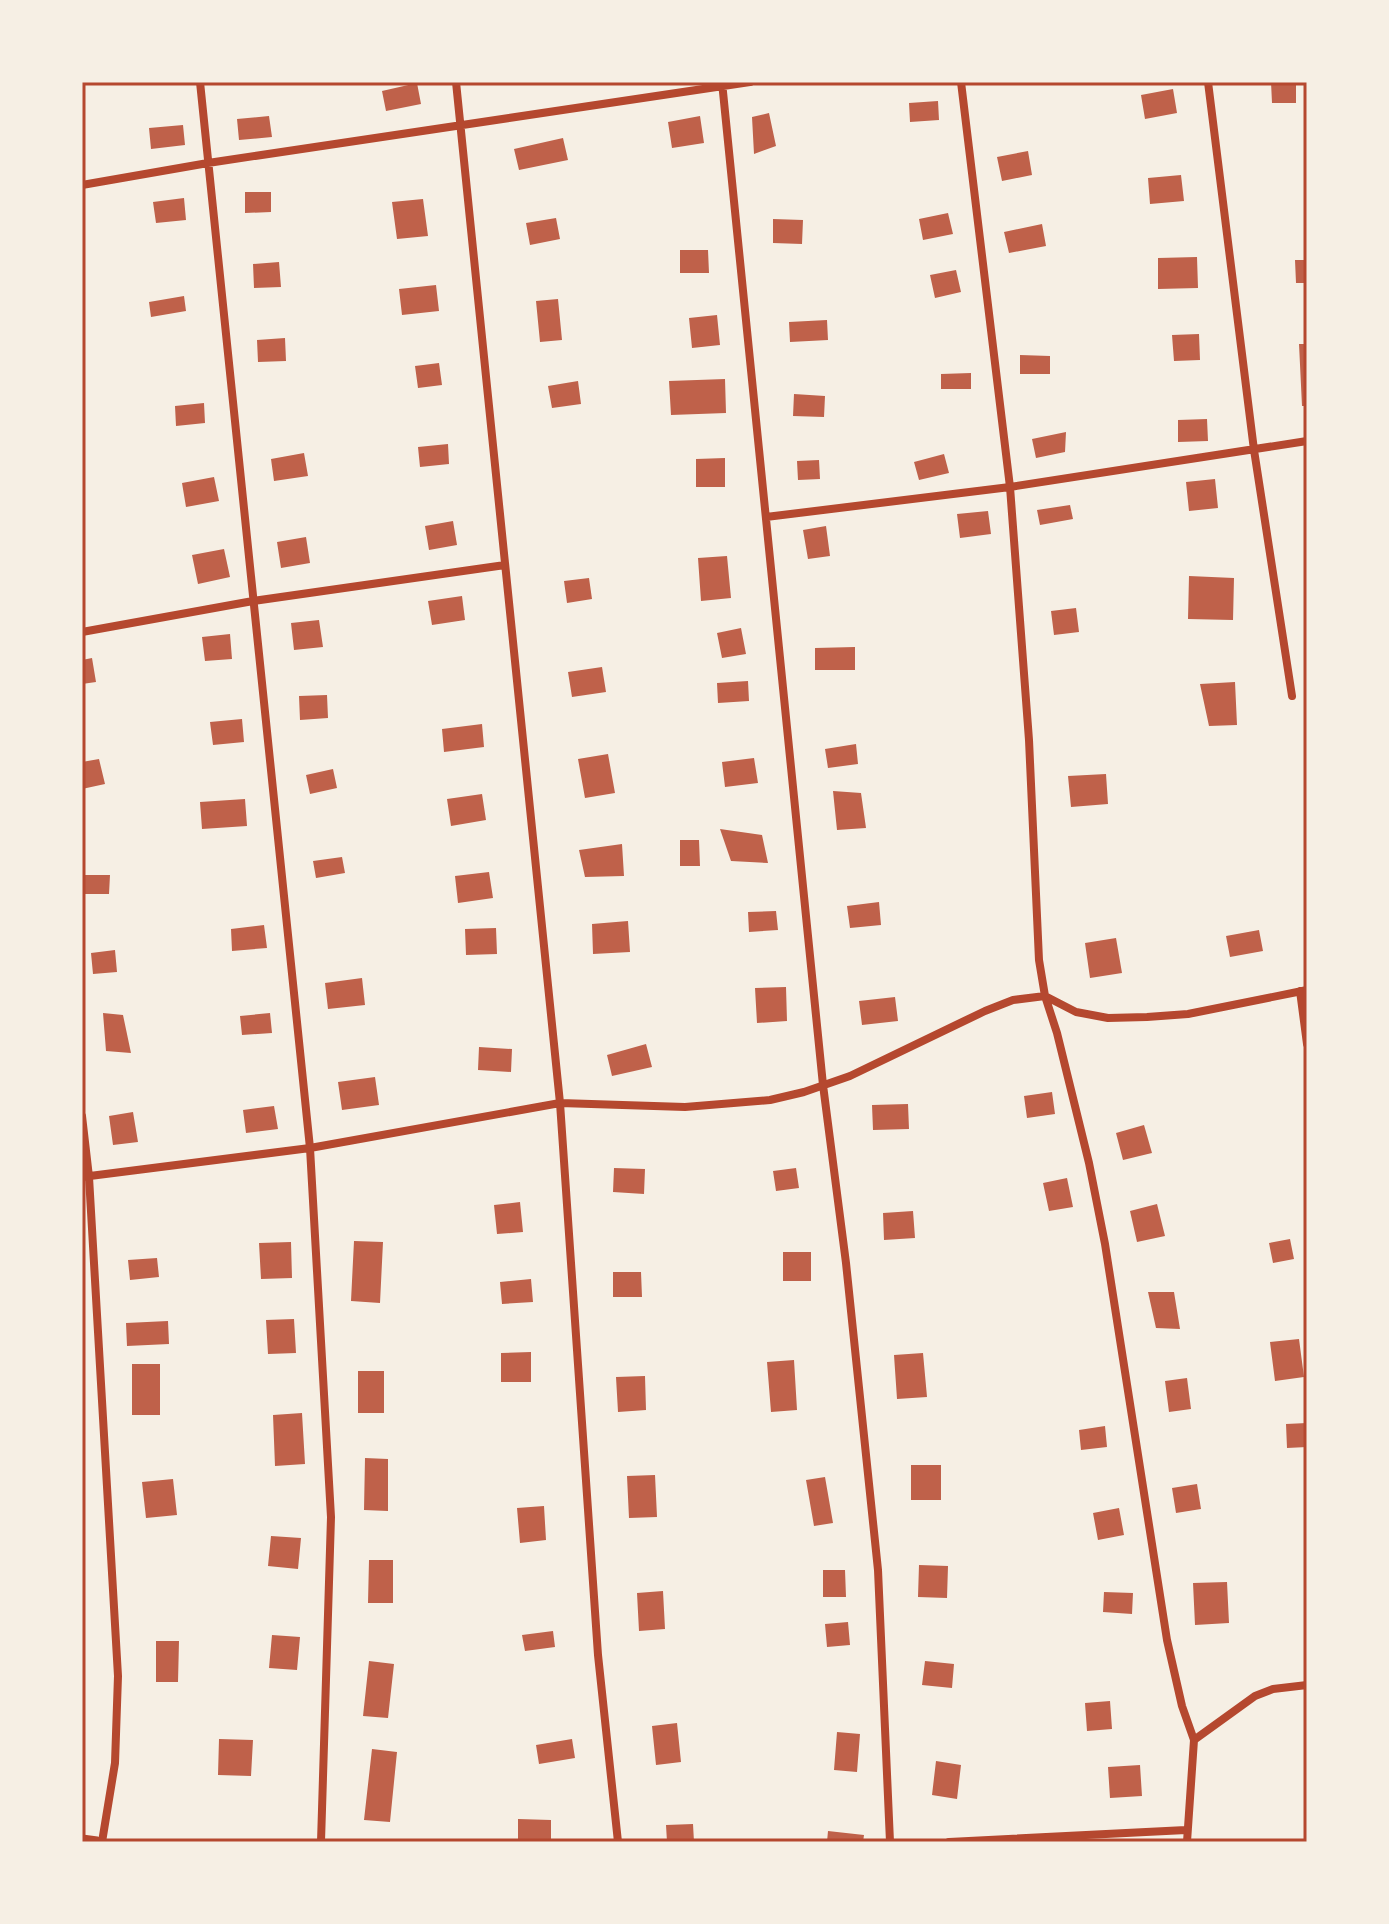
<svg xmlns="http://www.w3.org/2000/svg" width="1389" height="1924" viewBox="0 0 1389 1924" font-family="Commissioner,sans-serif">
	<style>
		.building { fill: #bf614a }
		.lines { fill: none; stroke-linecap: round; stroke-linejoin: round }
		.minor { stroke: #b5482f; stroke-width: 8 }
		.tertiary { stroke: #b5482f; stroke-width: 11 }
		.neatline { fill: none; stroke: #b5482f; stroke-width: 3 }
	</style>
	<rect width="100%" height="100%" fill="#f6efe4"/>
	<!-- building -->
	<path class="building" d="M1271 82H1296V103H1272Z
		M417 83 421 104 386 111 382 91Z
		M1173 89 1177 113 1145 119 1141 95Z
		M938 101 939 120 910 122 909 103Z
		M769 113 776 146 754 154 752 117Z
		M269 116 272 137 239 140 237 119Z
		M700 116 704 143 672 148 668 122Z
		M183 125 185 145 151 149 149 128Z
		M563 138 568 160 519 170 514 149Z
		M1028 151 1032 175 1002 181 997 157Z
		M1181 175 1184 201 1150 204 1148 178Z
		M245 192H271V212L245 213Z
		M184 198 186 220 156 223 153 202Z
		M423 199 428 236 397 239 392 202Z
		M948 213 953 234 923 240 919 219Z
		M556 218 560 239 530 245 526 223Z
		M773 219 803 220 802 244 773 243Z
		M1042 224 1046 246 1009 253 1004 232Z
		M680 250H708L709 273H680Z
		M1197 257 1198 288 1158 289V258Z
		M1295 260H1307V283H1296Z
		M279 262 281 287 254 288 253 264Z
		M956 270 961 292 935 298 930 275Z
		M436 285 439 311 402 315 399 289Z
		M184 296 186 311 151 317 149 302Z
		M558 299 562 340 540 342 536 301Z
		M717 315 720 345 692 348 689 318Z
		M827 320 828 340 790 342 789 322Z
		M1199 334 1200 360 1174 361 1172 335Z
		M285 338 286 361 258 362 257 340Z
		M1299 344H1307V406H1302Z
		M1020 355 1050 356V374H1020Z
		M439 363 442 385 418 388 415 366Z
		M971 373V389H941V374Z
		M725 379 726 413 671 415 669 381Z
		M578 381 581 404 552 408 548 386Z
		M794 394 825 396 824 417 793 416Z
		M204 403 205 423 176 426 175 406Z
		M1207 419 1208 441 1178 442V420Z
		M1066 432 1065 452 1036 458 1032 439Z
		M448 444 449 464 420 467 418 447Z
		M304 453 308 476 274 481 271 459Z
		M944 454 949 473 919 480 914 462Z
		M725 458V487H696V459Z
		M819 460 820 479 798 480 797 461Z
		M214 477 219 501 186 507 182 483Z
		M1215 479 1218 508 1189 511 1186 482Z
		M1070 505 1073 519 1040 525 1037 510Z
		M988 511 991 534 960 538 957 514Z
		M453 521 457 545 429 550 425 526Z
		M826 526 830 556 808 559 803 530Z
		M306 537 310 563 281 568 277 542Z
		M224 549 230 577 198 584 192 555Z
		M727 556 731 598 701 601 698 558Z
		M1189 576 1234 578 1233 620 1188 619Z
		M589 578 592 599 567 603 564 581Z
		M462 596 465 620 432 625 428 601Z
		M1076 608 1079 632 1054 635 1051 611Z
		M319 620 323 647 294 650 291 623Z
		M741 628 746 654 722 658 717 633Z
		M230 634 232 659 205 661 202 637Z
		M855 647V670H815V648Z
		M92 658 96 682 82 684V660Z
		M602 667 606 692 572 697 568 672Z
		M748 681 749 701 718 703 717 683Z
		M1235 682 1237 725 1209 726 1200 684Z
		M327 695 328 718 300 720 299 696Z
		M242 719 244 742 213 745 210 722Z
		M482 724 484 747 444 752 442 729Z
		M856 744 858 764 828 768 825 749Z
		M608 754 615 793 585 798 578 759Z
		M754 758 758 783 725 787 722 762Z
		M99 759 105 784 82 789V762Z
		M333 769 337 788 310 794 306 775Z
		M1106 774 1108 804 1071 807 1068 776Z
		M833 791 861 793 866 828 837 830Z
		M482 794 486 820 451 826 447 799Z
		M245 799 247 826 202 829 200 802Z
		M720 829 762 835 768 863 731 861Z
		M680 840H699L700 866H680Z
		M622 844 624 876 585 877 579 850Z
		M342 857 345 873 316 878 313 861Z
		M489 872 493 898 458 903 455 876Z
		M83 875H110L109 894H83Z
		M879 902 881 925 850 928 847 906Z
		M776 911 778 930 749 932 748 912Z
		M628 921 630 952 593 954 592 924Z
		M264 925 267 948 232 951 231 929Z
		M496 928 497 954 466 955 465 929Z
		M1259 930 1263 951 1230 957 1226 936Z
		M1116 938 1122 973 1090 978 1085 943Z
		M115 950 117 972 93 974 91 953Z
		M362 978 365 1005 328 1009 325 983Z
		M786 987 787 1021 757 1023 755 988Z
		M895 997 898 1021 862 1025 859 1001Z
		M103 1013 123 1015 131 1053 106 1051Z
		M270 1013 272 1033 242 1035 240 1016Z
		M646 1044 652 1067 612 1076 607 1055Z
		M479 1047 512 1049 511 1072 478 1070Z
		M375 1077 379 1105 342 1110 338 1082Z
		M1052 1092 1055 1114 1027 1118 1024 1096Z
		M908 1104 909 1129 873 1130 872 1105Z
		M274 1106 278 1129 246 1133 243 1110Z
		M133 1112 138 1142 113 1145 109 1116Z
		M1144 1125 1152 1153 1123 1160 1116 1133Z
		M614 1168 645 1169 644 1194 613 1192Z
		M796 1168 799 1188 776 1191 773 1171Z
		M1067 1178 1073 1207 1049 1211 1043 1183Z
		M520 1202 523 1232 497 1234 494 1205Z
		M1157 1204 1165 1236 1137 1242 1130 1211Z
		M913 1211 915 1238 884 1240 883 1213Z
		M1290 1239 1294 1259 1273 1263 1269 1243Z
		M354 1241 383 1242 380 1303 351 1301Z
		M291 1242 292 1278 261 1279 259 1243Z
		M783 1252H811V1281H783Z
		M157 1258 159 1277 130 1280 128 1260Z
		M613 1272H641L642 1297H613Z
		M531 1279 533 1302 502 1304 500 1282Z
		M1148 1292H1174L1180 1329 1156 1328Z
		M294 1319 296 1353 268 1354 266 1320Z
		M168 1321 169 1344 127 1346 126 1323Z
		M1299 1339 1304 1377 1275 1381 1270 1342Z
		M531 1352V1382H501V1353Z
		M923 1353 927 1397 897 1399 894 1355Z
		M794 1360 797 1410 771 1412 767 1362Z
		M132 1364H160V1415H132Z
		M358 1371H384V1413H358Z
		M645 1376 646 1410 618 1412 616 1377Z
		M1187 1378 1191 1409 1169 1412 1165 1381Z
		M302 1413 305 1464 275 1466 273 1415Z
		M1307 1423V1447L1287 1448 1286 1424Z
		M1105 1426 1107 1447 1081 1450 1079 1430Z
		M365 1458 388 1459V1511L364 1510Z
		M911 1465H941V1500H911Z
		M655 1475 657 1517 629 1518 627 1476Z
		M825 1477 833 1523 814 1526 806 1480Z
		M173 1479 177 1515 146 1518 142 1482Z
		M1197 1484 1201 1509 1176 1513 1172 1488Z
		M544 1506 546 1540 520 1543 517 1508Z
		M1119 1508 1124 1535 1098 1540 1093 1513Z
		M271 1536 301 1538 298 1569 268 1566Z
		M369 1560H393V1603H368Z
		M919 1565 948 1566 947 1598 918 1597Z
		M823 1570H845L846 1597H823Z
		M1227 1582 1229 1623 1195 1625 1193 1583Z
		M663 1591 665 1629 639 1631 637 1593Z
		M1104 1592 1133 1593 1132 1614 1103 1612Z
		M848 1622 850 1645 827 1647 825 1624Z
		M553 1631 555 1647 525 1651 522 1635Z
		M272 1635 300 1637 297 1670 269 1668Z
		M156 1641H179L178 1682H156Z
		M369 1661 394 1664 388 1718 363 1716Z
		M925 1661 954 1664 952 1688 922 1685Z
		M1110 1701 1112 1729 1087 1731 1085 1703Z
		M677 1723 681 1762 656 1765 652 1726Z
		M837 1732 860 1734 857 1772 834 1770Z
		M219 1739 253 1740 251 1776 218 1775Z
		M572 1739 575 1758 539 1764 536 1745Z
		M372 1749 397 1752 390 1822 364 1820Z
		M936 1761 961 1765 957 1799 932 1795Z
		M1140 1765 1142 1796 1110 1798 1108 1767Z
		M518 1819 551 1820V1842H518Z
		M693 1824 694 1842H667L666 1825Z
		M828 1831 864 1835 863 1842H827Z"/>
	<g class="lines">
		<!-- minor -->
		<path class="minor" d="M200 82 310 1148 331 1517 321 1842
			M456 82 560 1103 598 1655 618 1842
			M722 82 823 1085 846 1263 878 1570 890 1842
			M961 82 1010 487 1029 740 1039 960 1045 996 1057 1033 1089 1163 1105 1244 1167 1640 1182 1706 1194 1740 1187 1842
			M1208 82 1254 450 1292 696
			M82 185 208 163 750 82
			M766 517 1010 487 1307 441
			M82 632 253 601 505 565
			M1300 991 1307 1044
			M82 1116 89 1177 118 1676 115 1763 102 1842
			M82 1177 310 1148 560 1103 685 1107 770 1100 804 1092 850 1076 985 1011 1013 1000 1045 996 1076 1012 1108 1018 1147 1017 1188 1014 1307 990
			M1194 1740 1255 1696 1273 1689 1307 1685
			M949 1842 1186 1830"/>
		<!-- tertiary -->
		<path class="tertiary" d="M82 1840 97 1842"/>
	</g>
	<!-- border -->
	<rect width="1389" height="1924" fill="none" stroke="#f6efe4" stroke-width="168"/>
	<rect x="84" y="84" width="1221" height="1756" class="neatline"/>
</svg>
